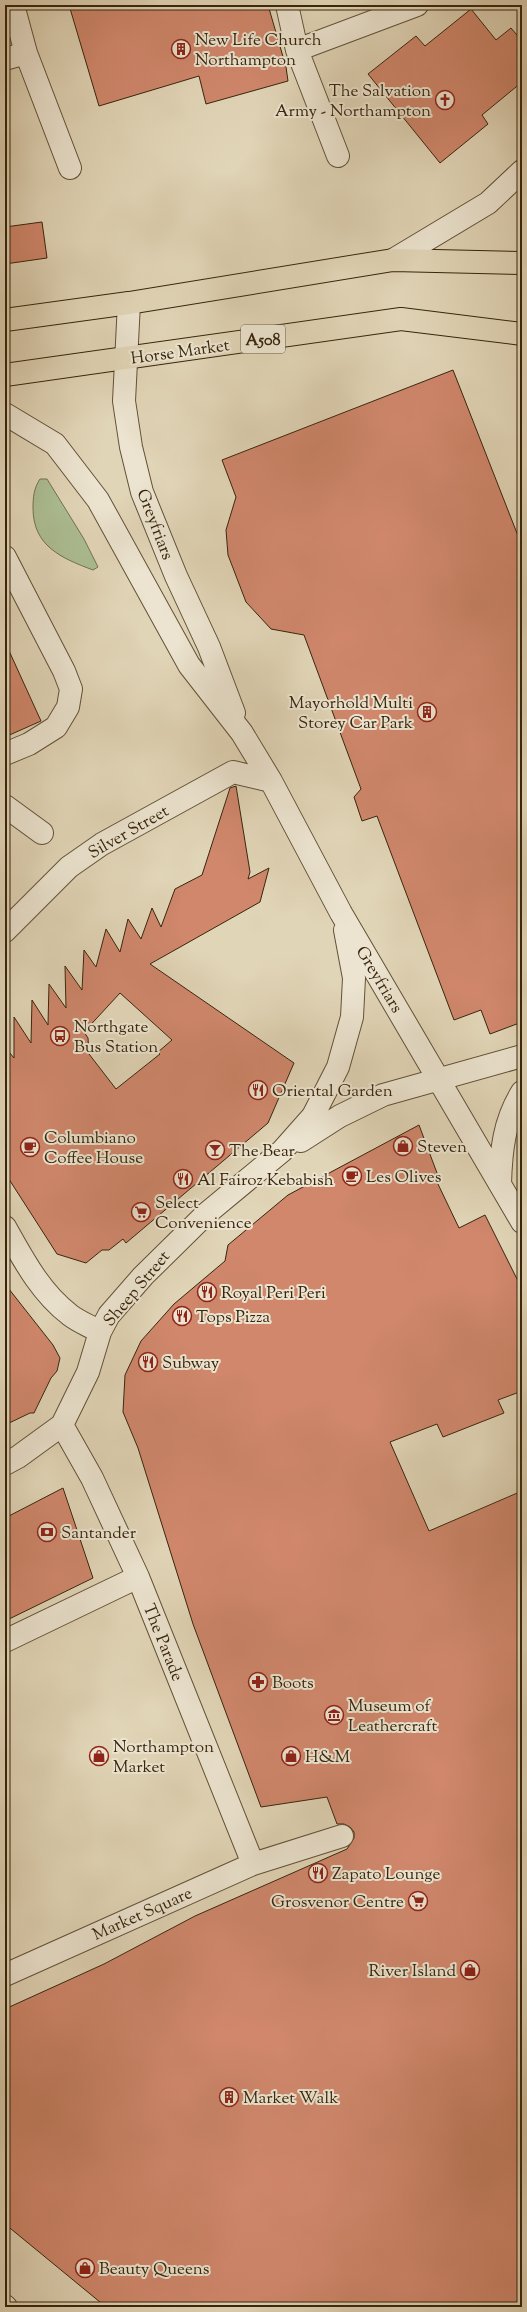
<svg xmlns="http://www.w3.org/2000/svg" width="527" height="2312" viewBox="0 0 527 2312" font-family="'Sorts Mill Goudy',serif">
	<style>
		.green { fill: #acbe93; stroke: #717250 }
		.building { fill: #d0876c; stroke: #36250c; fill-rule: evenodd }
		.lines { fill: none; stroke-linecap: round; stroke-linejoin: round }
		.minor-casing { stroke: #615137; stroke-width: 24 }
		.highway-casing { stroke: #36250c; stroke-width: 24 }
		.minor { stroke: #ece4d0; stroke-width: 22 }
		.highway { stroke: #e1d5b7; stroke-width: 22 }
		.labels { text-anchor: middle; stroke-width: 4; stroke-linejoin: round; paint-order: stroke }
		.shield { fill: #ece4d0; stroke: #6d5e47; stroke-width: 1 }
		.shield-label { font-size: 16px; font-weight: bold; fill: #36250c }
		.poi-label { font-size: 17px; fill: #36250c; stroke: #ece4d0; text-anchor: start }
		.street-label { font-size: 17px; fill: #36250c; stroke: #ece4d0 }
	</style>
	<rect width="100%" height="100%" fill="#e1d5b7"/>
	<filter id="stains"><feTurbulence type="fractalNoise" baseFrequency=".005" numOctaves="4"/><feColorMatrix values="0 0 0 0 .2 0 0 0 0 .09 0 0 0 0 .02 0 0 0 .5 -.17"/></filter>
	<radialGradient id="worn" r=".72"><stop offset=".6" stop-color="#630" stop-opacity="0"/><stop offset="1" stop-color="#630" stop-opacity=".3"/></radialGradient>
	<!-- green -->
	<path class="green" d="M40 479H47L84 539 98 567 93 570C61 558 33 546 33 508 33 497 34 488 40 479Z"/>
	<!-- building -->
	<path class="building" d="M69 5H268L286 67 288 81 206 104 199 76 99 106Z
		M471 9 496 40 511 28 522 41V82L482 115 488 124 440 163 368 74 416 36 425 46Z
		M42 222 47 258 5 264V227Z
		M453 370 522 546V1022L490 1034 481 1010 454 1020 377 816 362 821 354 797 361 789 304 635 271 629 246 602 228 555 226 530 236 497 222 460Z
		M5 642 41 721 5 737Z
		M236 786 250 872 248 879 269 868 260 902 150 964 294 1063 268 1123 126 1243 123 1239 109 1250H102L86 1263 57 1254 5 1173V1047L14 1058V1017L31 1043 32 1000 48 1025 49 984 66 1008 65 966 82 990 84 950 96 967 106 929 120 952 128 919 141 939 152 908 161 927 175 889 202 875 230 788ZM120 993 172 1040 158 1052 160 1054 116 1089 89 1054 88 1038 84 1032Z
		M419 1125 440 1181 437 1182 459 1228 485 1215 522 1289V1391L498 1400 504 1413 443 1437 437 1424 390 1442 429 1531 522 1491V2307H106L5 2224V2009L104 1964 195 1916 347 1849 354 1838V1832L350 1827 344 1824H337L327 1797 261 1807 193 1624 138 1448 123 1412 125 1375 141 1341 174 1304 225 1261 228 1245 288 1195Z
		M5 1284 53 1345 60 1358 57 1371 51 1378 34 1413H30L5 1425Z
		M63 1488 93 1578 5 1621V1518Z"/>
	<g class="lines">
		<defs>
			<path id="minor" d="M13 5 26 53 70 168
				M287 5 297 50 338 156
				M297 50 417 5
				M5 59 26 53
				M393 260 488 203 522 171
				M129 303 124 401 131 447 142 492 176 576 209 647 234 713
				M5 414 55 444 98 500 189 665 242 733 271 781 341 913 522 1222
				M5 557 64 671 71 689 68 707 56 727 29 744 5 754
				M5 806 42 833
				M5 931 69 867 102 844 233 772 271 781
				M301 1141 340 1116 383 1095 522 1056
				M500 1184C501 1150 504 1121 522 1092
				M5 1227C23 1259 40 1292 70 1315 79 1322 90 1326 100 1332
				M62 1425 92 1478 138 1577 253 1864
				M5 1464 18 1457 62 1425 88 1372 100 1332 109 1315 143 1276 206 1214 282 1151 313 1116 338 1067 352 1017 354 978 345 930
				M5 1641 138 1577
				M5 1975 253 1864 342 1836
				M5 2306 6 2307"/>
			<path id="highway" d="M5 320 129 303 393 260 522 263
				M5 375 401 319 522 334"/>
		</defs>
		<!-- minor casing -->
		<use href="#minor" class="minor-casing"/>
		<!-- highway casing -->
		<use href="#highway" class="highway-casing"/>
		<!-- minor -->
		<use href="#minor" class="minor"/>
		<!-- highway -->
		<use href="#highway" class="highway"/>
	</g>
	<!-- icons -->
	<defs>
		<symbol id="building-ring" viewBox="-11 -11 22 22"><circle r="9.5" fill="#ece4d0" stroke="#8f2418" stroke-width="1.5"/><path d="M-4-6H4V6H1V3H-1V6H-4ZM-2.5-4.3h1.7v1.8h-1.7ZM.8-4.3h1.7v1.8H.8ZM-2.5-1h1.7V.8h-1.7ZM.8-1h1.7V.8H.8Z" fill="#8f2418"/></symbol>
		<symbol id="church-ring" viewBox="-11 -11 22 22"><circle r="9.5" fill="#ece4d0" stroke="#8f2418" stroke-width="1.5"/><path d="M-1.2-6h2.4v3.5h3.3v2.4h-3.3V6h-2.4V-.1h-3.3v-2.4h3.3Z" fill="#8f2418"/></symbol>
		<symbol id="bus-ring" viewBox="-11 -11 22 22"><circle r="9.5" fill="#ece4d0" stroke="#8f2418" stroke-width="1.5"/><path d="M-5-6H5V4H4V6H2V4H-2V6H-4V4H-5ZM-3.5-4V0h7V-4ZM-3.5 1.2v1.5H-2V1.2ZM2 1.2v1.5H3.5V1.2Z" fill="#8f2418"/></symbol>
		<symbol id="restaurant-ring" viewBox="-11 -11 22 22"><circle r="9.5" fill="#ece4d0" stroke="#8f2418" stroke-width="1.5"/><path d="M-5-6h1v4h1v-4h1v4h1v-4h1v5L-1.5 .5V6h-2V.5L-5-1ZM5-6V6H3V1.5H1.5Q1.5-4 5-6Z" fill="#8f2418"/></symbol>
		<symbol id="shop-ring" viewBox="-11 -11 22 22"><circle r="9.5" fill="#ece4d0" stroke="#8f2418" stroke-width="1.5"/><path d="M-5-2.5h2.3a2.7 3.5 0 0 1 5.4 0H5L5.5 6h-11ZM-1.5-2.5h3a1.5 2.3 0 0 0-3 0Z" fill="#8f2418"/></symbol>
		<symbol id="cafe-ring" viewBox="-11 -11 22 22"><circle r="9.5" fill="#ece4d0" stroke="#8f2418" stroke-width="1.5"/><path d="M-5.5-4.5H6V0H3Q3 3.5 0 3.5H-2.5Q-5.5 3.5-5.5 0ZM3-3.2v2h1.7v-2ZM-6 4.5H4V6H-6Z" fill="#8f2418"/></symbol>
		<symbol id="bar-ring" viewBox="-11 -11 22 22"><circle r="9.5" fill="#ece4d0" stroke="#8f2418" stroke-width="1.5"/><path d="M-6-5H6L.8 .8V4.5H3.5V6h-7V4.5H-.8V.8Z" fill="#8f2418"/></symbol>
		<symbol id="supermarket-ring" viewBox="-11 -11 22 22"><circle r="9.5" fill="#ece4d0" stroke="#8f2418" stroke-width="1.5"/><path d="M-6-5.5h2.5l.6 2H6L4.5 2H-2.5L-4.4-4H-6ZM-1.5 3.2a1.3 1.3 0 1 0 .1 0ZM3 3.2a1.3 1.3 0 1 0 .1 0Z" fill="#8f2418"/></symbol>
		<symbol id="bank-ring" viewBox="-11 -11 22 22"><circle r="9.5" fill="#ece4d0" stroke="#8f2418" stroke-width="1.5"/><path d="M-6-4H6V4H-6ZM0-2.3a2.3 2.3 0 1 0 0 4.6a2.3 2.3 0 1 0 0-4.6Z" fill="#8f2418"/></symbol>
		<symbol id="pharmacy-ring" viewBox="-11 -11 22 22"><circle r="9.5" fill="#ece4d0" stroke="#8f2418" stroke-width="1.5"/><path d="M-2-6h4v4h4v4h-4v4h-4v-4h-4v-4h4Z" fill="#8f2418"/></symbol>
		<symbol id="museum-ring" viewBox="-11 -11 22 22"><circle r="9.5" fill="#ece4d0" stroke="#8f2418" stroke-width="1.5"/><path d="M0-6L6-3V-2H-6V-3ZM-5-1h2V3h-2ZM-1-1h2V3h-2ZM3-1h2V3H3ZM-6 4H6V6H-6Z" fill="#8f2418"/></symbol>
	</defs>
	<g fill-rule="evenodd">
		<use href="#building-ring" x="170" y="38" width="22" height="22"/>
		<use href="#church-ring" x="434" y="89" width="22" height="22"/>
		<use href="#building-ring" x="416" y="701" width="22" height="22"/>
		<use href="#bus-ring" x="49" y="1025" width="22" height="22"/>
		<use href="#restaurant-ring" x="247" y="1079" width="22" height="22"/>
		<use href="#shop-ring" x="392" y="1135" width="22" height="22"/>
		<use href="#cafe-ring" x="19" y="1136" width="22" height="22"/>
		<use href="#bar-ring" x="204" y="1139" width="22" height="22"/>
		<use href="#cafe-ring" x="341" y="1165" width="22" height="22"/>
		<use href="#restaurant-ring" x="172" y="1168" width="22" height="22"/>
		<use href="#supermarket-ring" x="130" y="1201" width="22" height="22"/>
		<use href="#restaurant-ring" x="196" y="1281" width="22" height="22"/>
		<use href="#restaurant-ring" x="171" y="1305" width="22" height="22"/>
		<use href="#restaurant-ring" x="137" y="1351" width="22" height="22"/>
		<use href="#bank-ring" x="36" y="1521" width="22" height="22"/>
		<use href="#pharmacy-ring" x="247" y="1671" width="22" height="22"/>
		<use href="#museum-ring" x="323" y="1704" width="22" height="22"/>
		<use href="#shop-ring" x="88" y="1745" width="22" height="22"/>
		<use href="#shop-ring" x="280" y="1745" width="22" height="22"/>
		<use href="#restaurant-ring" x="307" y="1862" width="22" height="22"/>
		<use href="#supermarket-ring" x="407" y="1890" width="22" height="22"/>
		<use href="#shop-ring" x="459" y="1959" width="22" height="22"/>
		<use href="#building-ring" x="218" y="2086" width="22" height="22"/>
		<use href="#shop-ring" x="74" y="2257" width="22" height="22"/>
	</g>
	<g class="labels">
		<!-- shield labels -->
		<rect class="shield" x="241" y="325" width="44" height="28" rx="3"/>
		<g class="shield-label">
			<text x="263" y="345">A508</text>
		</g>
		<!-- poi labels -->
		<g class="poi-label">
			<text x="195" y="45">New Life Church<tspan x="195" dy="20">Northampton</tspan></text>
			<text x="431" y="96" text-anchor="end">The Salvation<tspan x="431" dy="20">Army - Northampton</tspan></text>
			<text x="413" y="708" text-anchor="end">Mayorhold Multi<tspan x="413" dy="20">Storey Car Park</tspan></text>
			<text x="74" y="1032">Northgate<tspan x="74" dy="20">Bus Station</tspan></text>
			<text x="272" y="1096">Oriental Garden</text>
			<text x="44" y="1143">Columbiano<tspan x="44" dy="20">Coffee House</tspan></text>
			<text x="417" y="1152">Steven</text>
			<text x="229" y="1156">The Bear</text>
			<text x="366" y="1182">Les Olives</text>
			<text x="197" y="1185">Al Fairoz Kebabish</text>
			<text x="155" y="1208">Select<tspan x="155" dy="20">Convenience</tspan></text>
			<text x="221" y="1298">Royal Peri Peri</text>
			<text x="196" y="1322">Tops Pizza</text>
			<text x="162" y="1368">Subway</text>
			<text x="61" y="1538">Santander</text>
			<text x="272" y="1688">Boots</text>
			<text x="348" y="1711">Museum of<tspan x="348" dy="20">Leathercraft</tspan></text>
			<text x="113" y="1752">Northampton<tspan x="113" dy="20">Market</tspan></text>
			<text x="305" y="1762">H&amp;M</text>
			<text x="332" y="1879">Zapato Lounge</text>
			<text x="404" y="1907" text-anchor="end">Grosvenor Centre</text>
			<text x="456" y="1976" text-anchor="end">River Island</text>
			<text x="243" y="2103">Market Walk</text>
			<text x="99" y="2274">Beauty Queens</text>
		</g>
		<!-- street labels -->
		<g class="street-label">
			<text transform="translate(180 351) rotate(-8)" y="6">Horse Market</text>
			<text transform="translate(156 524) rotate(69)" y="6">Greyfriars</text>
			<text transform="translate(128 831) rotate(-30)" y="6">Silver Street</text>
			<text transform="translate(380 979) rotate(59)" y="6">Greyfriars</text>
			<text transform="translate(136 1288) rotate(-50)" y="6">Sheep Street</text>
			<text transform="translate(164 1642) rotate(68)" y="6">The Parade</text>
			<text transform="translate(142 1913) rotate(-24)" y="6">Market Square</text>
		</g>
	</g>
	<!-- margin -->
	<rect width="527" height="2312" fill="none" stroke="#e1d5b7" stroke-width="20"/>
	<rect x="6" y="6" width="515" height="2300" fill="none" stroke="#36250c" stroke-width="2"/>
	<rect x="10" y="10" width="507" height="2292" fill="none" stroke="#36250c"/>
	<rect width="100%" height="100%" filter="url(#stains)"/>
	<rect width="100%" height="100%" fill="url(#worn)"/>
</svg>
